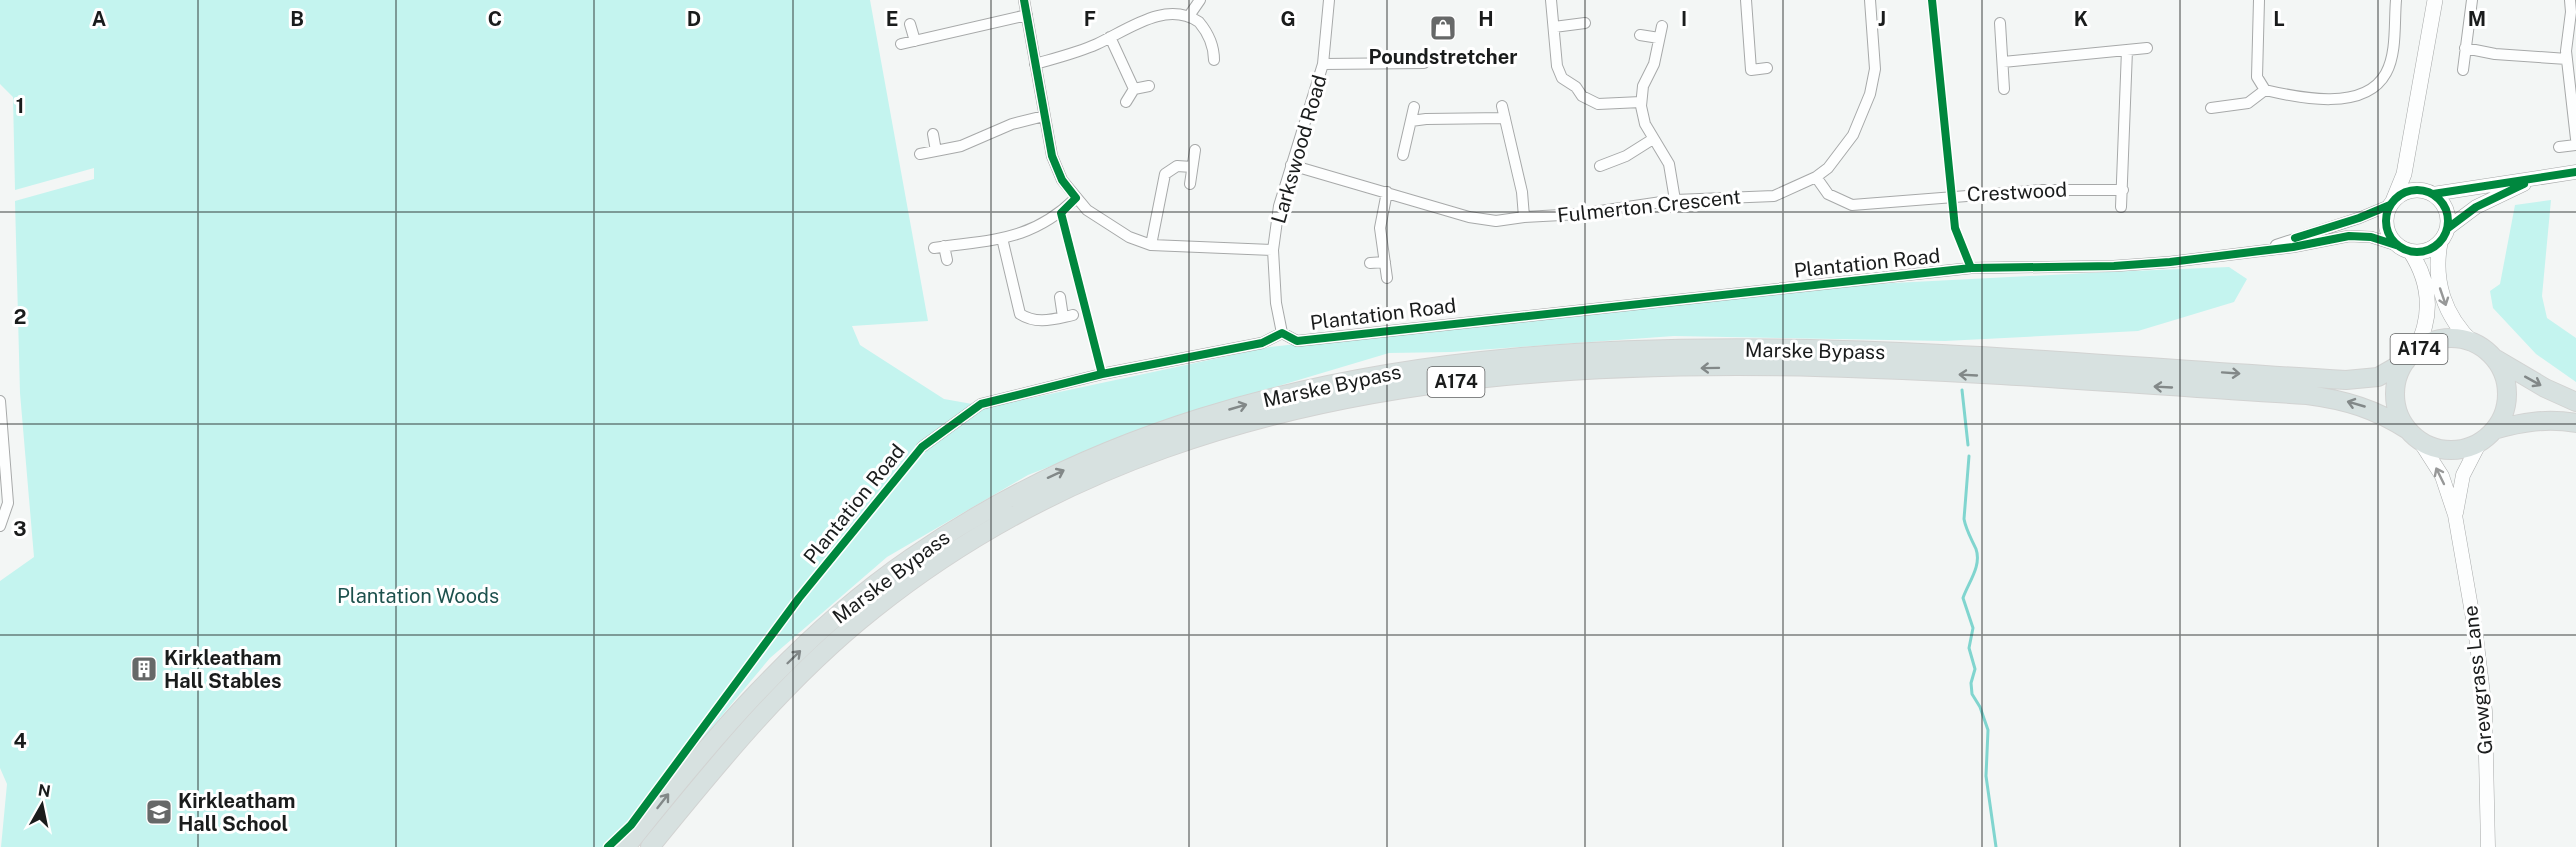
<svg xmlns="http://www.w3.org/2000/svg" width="2576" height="847" viewBox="0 0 2576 847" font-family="'Public Sans',sans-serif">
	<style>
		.green { fill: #c4f4ef }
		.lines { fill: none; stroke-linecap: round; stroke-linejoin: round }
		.stream { stroke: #80d5cf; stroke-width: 3 }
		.minor-casing { stroke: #a7a9a9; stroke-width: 12 }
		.tertiary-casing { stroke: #a7a9a9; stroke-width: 15 }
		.secondary-casing { stroke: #a7a9a9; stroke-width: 16 }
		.primary-casing { stroke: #d2d3d2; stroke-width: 20 }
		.minor { stroke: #fdfefe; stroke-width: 10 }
		.tertiary { stroke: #fdfefe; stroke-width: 14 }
		.secondary { stroke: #fdfefe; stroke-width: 15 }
		.primary { stroke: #d7e1e0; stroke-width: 18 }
		.cycleway-casing { stroke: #fff; stroke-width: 11 }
		.cycleway { stroke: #00873e; stroke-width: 8 }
		.oneway { stroke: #979898 }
		.oneway2 { stroke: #828888 }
		.grid { fill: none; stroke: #1a1c1c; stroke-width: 1.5; stroke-opacity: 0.55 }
		.labels { text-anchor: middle; stroke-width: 6; stroke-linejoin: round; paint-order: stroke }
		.shield { fill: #fff; stroke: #5f6060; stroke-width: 1.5 }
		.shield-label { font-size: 18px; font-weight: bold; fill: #1a1c1c }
		.poi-label { font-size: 20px; font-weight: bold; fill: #1a1c1c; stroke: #fff; text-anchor: start }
		.street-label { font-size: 20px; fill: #1a1c1c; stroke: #fff }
		.park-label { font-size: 20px; fill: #1d514d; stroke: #fff }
		.grid-label { font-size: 20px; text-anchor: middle; font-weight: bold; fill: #1a1c1c; stroke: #fff; stroke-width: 6; stroke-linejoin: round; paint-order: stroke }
	</style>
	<rect width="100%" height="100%" fill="#f3f6f5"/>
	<!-- green -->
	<path class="green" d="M0 0H870L928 321 852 326 860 345 944 399 989 407 1270 347 1545 316 1874 284 2108 272 2229 267 2247 279 2234 302 2138 331 1945 341 1674 336 1451 352 1389 353 1188 413 1028 475 887 557 770 658 612 847H1L7 784 0 768V581L34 557 20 393 15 201 94 179V168L15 190 13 97 0 84Z
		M2551 200 2542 296 2547 318 2576 338V382L2536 354 2493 308 2490 291 2500 284 2515 205Z"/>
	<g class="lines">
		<!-- stream -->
		<path class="stream" d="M1962 390 1968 445
			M1969 456 1964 519C1966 530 1971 538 1976 549 1982 566 1968 583 1963 598L1973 628 1969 648 1975 669 1971 683 1972 694 1980 707 1988 730 1986 776 1996 847"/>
		<defs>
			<path id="minor" d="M1024 0 1052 156 1062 180 1087 210 1129 237 1151 245 1273 250
				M1551 0 1557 66 1562 78 1576 87 1582 96 1598 104 1641 102
				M1746 0 1751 70 1767 68
				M2259 0 2257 77 2265 90C2299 98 2365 112 2386 73 2397 53 2394 23 2396 0
				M2570 0 2571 12 2566 51 2576 139
				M1191 13 1200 0
				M2000 23 2004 89
				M910 24 915 41
				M1662 26 1654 64 1643 86 1641 106 1645 124 1669 164 1675 200
				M1554 27 1585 23
				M1640 35 1659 38
				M1110 37 1134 89
				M901 44 1027 15
				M2465 48 2495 54 2567 59
				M2003 62 2147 48
				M1035 64C1056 58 1077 53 1097 44 1129 29 1166 0 1199 22 1209 34 1214 45 1214 60
				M1323 64 1424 63
				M2463 70 2472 0
				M1126 102 1134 89 1149 86
				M1502 106 1522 192 1524 217
				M2211 108 2248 103 2265 90
				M1411 121 1426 119 1505 118
				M933 134 936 151
				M2559 147 2576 145
				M920 154 961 146 1012 124 1044 116
				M1403 155 1414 107
				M1291 165 1469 217 1496 221 1524 217 1580 214 1675 200 1774 196 1816 177 1828 168 1853 135 1870 94 1875 69 1870 0
				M1600 166 1626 156 1653 139
				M1816 177 1828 194 1852 205 2043 190H2123
				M1190 184 1195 150
				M2121 207 2127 50
				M1002 238 1020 314C1037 325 1054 319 1073 315
				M1151 245 1165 174 1177 166 1192 167
				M2276 245 2359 218 2390 205
				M944 246 947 260
				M934 248C993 239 1030 242 1076 198
				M1370 263 1385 262
				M1387 278 1380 228 1387 192
				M1060 297 1063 317
				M1282 333 1297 341 1971 268 2114 266 2170 262 2293 247 2349 236 2371 237 2399 246
				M1282 333 1276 303 1273 250 1279 206 1323 64 1329 0
				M0 401 8 503 0 526
				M922 447 981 404 1102 374 1262 343 1282 333"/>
			<path id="tertiary" d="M2433 194 2576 172
				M2448 228 2476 207 2524 184
				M2419 440 2442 476 2455 515 2476 636 2485 711 2488 847
				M2456 513 2463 475 2480 442"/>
			<path id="secondary" d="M2386 221a31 31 0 1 1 62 0a31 31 0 1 1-62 0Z
				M2393 201 2404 174 2435 0
				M2440 243C2433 281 2444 316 2473 343
				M2410 251C2431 283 2433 317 2415 351"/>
			<path id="primary" d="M2395 394a56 56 0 1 1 112 0a56 56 0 1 1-112 0Z
				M2496 359 2545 388 2576 402
				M2494 430C2522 422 2547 418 2576 423
				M626 847C709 742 799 635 911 558 1326 271 1872 353 2346 380L2378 377 2406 361
				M650 847C719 762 788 677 874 609 1274 289 1832 367 2307 395 2346 400 2375 409 2408 430"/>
		</defs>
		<!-- minor casing -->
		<use href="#minor" class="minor-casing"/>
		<!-- tertiary casing -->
		<use href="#tertiary" class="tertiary-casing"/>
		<!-- secondary casing -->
		<use href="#secondary" class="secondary-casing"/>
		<!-- primary casing -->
		<use href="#primary" class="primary-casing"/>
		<!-- minor -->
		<use href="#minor" class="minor"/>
		<!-- tertiary -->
		<use href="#tertiary" class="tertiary"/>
		<!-- secondary -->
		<use href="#secondary" class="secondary"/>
		<!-- primary -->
		<use href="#primary" class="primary"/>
		<defs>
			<path id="cycleway" d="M1024 0 1052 156 1062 180 1076 198 1061 213 1102 374
				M1932 0 1955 228 1971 268
				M2386 221a31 31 0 1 1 62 0a31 31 0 1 1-62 0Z
				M2433 194 2576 172
				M2448 228 2476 207 2524 184
				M2295 238 2359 218 2390 205
				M608 847 631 825 799 598 922 447 981 404 1102 374 1262 343 1282 333 1297 341 1971 268 2114 266 2170 262 2293 247 2349 236 2371 237 2399 246"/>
		</defs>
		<!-- cycleway casing -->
		<use href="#cycleway" class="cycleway-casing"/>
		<!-- cycleway -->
		<use href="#cycleway" class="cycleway"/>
	</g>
	<!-- one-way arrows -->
	<defs><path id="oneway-shaft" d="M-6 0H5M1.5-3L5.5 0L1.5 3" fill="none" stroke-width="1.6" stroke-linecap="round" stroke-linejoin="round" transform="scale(1.5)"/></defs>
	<g class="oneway">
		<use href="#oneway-shaft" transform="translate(2443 297) rotate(71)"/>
		<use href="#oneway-shaft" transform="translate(2440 476) rotate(-116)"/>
	</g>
	<g class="oneway2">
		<use href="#oneway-shaft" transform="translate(1710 368) rotate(179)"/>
		<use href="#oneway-shaft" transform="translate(2231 373) rotate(4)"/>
		<use href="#oneway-shaft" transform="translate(1968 375) rotate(-177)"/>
		<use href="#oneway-shaft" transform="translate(2533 381) rotate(29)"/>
		<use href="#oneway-shaft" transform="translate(2163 387) rotate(-177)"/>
		<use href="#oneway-shaft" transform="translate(2356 404) rotate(-164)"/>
		<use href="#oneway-shaft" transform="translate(1238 407) rotate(-16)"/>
		<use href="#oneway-shaft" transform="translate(1056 474) rotate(-25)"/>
		<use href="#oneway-shaft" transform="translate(794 657) rotate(-44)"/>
		<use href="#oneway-shaft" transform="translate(663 801) rotate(-52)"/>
	</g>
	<!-- grid -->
	<path class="grid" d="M198 0V847M396 0V847M594 0V847M793 0V847M991 0V847M1189 0V847M1387 0V847M1585 0V847M1783 0V847M1982 0V847M2180 0V847M2378 0V847M0 212H2576M0 424H2576M0 635H2576"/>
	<!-- icons -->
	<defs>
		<symbol id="shop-square" viewBox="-11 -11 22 22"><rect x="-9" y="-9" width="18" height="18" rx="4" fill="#666868" stroke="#fff"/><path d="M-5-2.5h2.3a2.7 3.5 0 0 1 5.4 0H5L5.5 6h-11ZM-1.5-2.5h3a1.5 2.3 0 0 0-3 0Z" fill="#fff"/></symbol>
		<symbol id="building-square" viewBox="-11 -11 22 22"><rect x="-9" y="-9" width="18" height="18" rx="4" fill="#666868" stroke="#fff"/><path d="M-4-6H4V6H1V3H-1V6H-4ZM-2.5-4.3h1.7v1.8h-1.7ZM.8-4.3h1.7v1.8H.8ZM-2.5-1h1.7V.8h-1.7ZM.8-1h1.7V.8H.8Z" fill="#fff"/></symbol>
		<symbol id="school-square" viewBox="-11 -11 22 22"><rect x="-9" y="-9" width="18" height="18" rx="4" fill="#666868" stroke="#fff"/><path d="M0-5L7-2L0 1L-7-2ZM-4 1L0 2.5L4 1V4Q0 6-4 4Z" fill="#fff"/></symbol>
	</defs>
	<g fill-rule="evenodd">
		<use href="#shop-square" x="1428" y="13" width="30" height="30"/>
		<use href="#building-square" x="129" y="654" width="30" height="30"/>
		<use href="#school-square" x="144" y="797" width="30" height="30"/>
	</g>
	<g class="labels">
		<!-- shield labels -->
		<g class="shield">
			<rect x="2390.5" y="334" width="57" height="30" rx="4.5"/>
			<rect x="1427.5" y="367" width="57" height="30" rx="4.5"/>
		</g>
		<g class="shield-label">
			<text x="2419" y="355">A174</text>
			<text x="1456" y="388">A174</text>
		</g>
		<!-- poi labels -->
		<g class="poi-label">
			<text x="1443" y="64" text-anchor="middle">Poundstretcher</text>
			<text x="164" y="665">Kirkleatham<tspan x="164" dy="23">Hall Stables</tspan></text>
			<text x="178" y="808">Kirkleatham<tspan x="178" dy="23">Hall School</tspan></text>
		</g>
		<!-- street labels -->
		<g class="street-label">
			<text transform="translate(1299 149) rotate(-74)" y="7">Larkswood Road</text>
			<text transform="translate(2017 192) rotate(-3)" y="7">Crestwood</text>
			<text transform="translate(1649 206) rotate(-6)" y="7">Fulmerton Crescent</text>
			<text transform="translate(1867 263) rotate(-6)" y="7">Plantation Road</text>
			<text transform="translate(1383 314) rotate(-7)" y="7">Plantation Road</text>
			<text transform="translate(1815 351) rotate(1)" y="7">Marske Bypass</text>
			<text transform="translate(1332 386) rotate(-12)" y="7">Marske Bypass</text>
			<text transform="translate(854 504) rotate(-51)" y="7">Plantation Road</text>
			<text transform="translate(891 577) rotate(-37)" y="7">Marske Bypass</text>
			<text transform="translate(2478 680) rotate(-96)" y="7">Grewgrass Lane</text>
		</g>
		<!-- park labels -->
		<g class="park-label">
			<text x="418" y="603">Plantation Woods</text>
		</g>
	</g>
	<g class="grid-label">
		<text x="99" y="26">A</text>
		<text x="297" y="26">B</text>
		<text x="495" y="26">C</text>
		<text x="694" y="26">D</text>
		<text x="892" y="26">E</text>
		<text x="1090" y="26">F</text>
		<text x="1288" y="26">G</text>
		<text x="1486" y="26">H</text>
		<text x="1684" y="26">I</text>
		<text x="1882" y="26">J</text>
		<text x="2081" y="26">K</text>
		<text x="2279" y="26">L</text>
		<text x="2477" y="26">M</text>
		<text x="20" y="113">1</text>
		<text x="20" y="324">2</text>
		<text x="20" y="536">3</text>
		<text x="20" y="748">4</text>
	</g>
	<!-- north arrow -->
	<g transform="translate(42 805) rotate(9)" stroke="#ffffff" stroke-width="4.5" paint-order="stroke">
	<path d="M0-4.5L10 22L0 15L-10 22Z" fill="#1a1c1c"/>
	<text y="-9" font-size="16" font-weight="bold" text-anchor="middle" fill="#1a1c1c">N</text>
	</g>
</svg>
